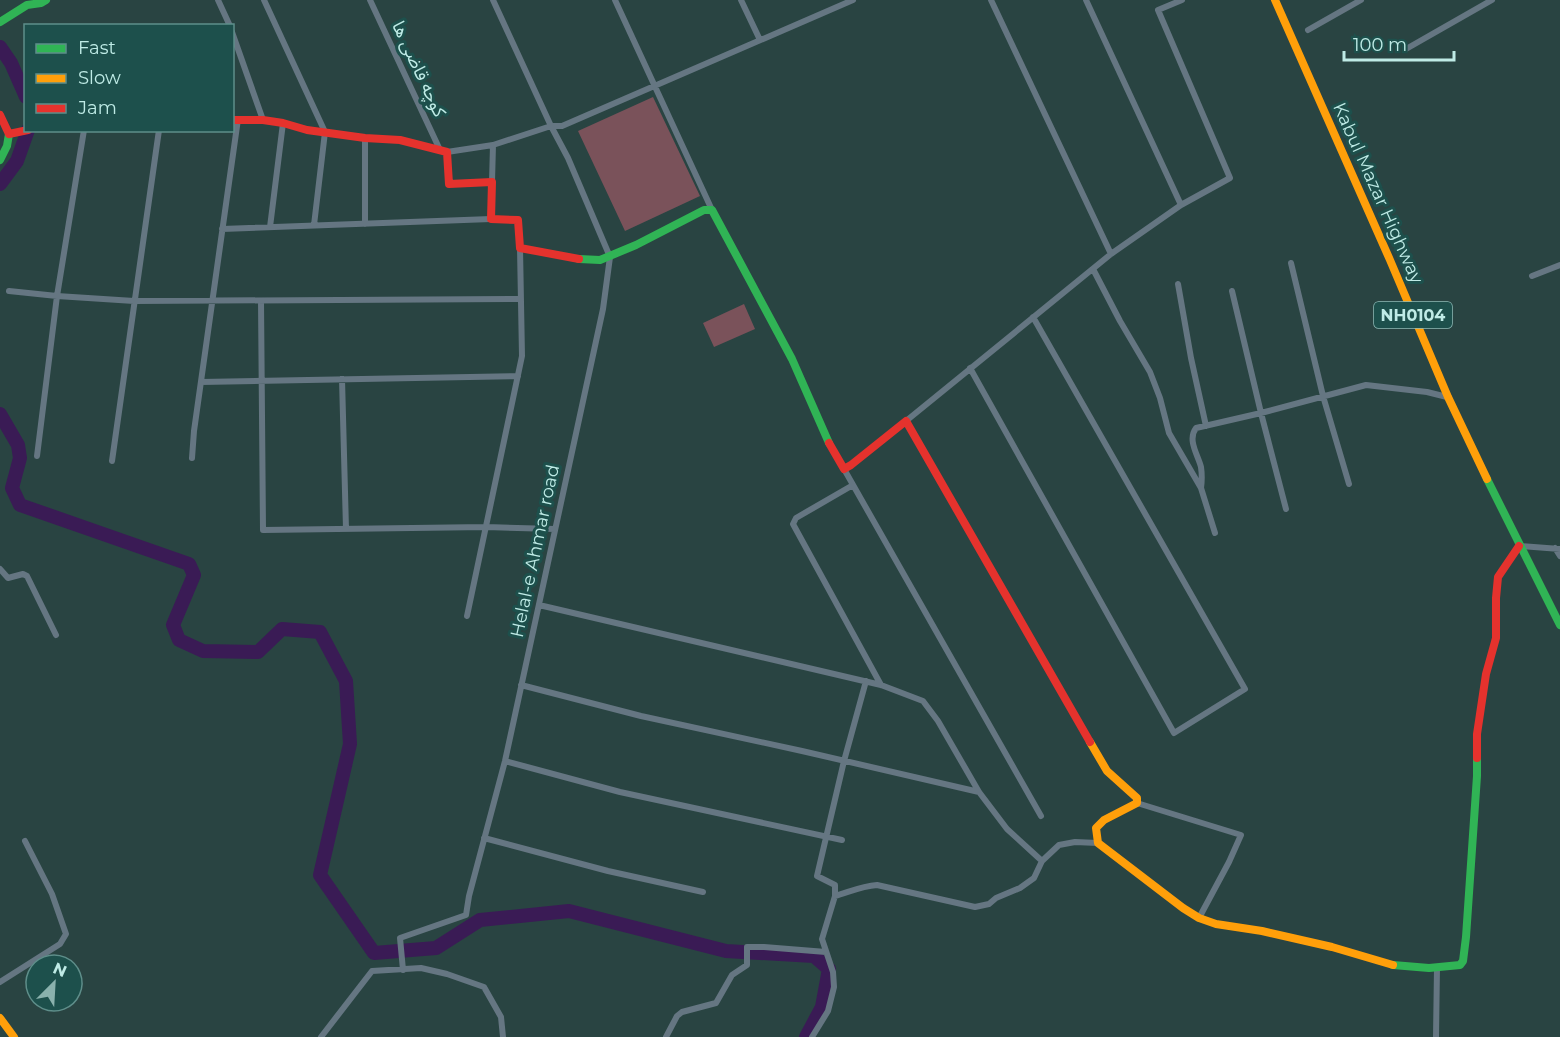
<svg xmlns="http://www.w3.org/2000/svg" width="1560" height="1037" viewBox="0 0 1560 1037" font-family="Montserrat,'Noto Sans Arabic',sans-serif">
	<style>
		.green { fill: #7a525a }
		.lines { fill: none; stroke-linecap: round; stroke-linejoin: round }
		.river { stroke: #3a1b55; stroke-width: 14 }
		.street { stroke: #657682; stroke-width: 6 }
		.fast { stroke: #30b455; stroke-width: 8 }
		.slow { stroke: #ff9f0a; stroke-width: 8 }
		.jam { stroke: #e5322d; stroke-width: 8 }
		.labels { text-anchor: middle; stroke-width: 6; stroke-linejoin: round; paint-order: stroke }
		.shield { fill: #1d504c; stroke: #8ebcb8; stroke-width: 1.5 }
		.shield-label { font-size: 16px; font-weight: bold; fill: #bfebe6 }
		.street-label { font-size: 18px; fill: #bfebe6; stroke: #1d504c }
	</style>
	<rect width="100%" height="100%" fill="#294442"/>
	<!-- green -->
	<path class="green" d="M653 97 700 196 625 231 578 131Z
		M744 304 755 329 714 347 703 323Z"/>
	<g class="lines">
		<!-- river -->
		<path class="river" d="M0 47 11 63 26 97
			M0 184 17 161 28 130
			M0 414 18 445 20 458 12 488 20 505 189 564 194 575 173 625 179 640 203 651 258 652 282 629 320 632 346 681 350 744 320 875 374 953 436 948 480 920 569 911 726 951 814 956 829 969 822 1007 806 1037"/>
		<!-- street -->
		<path class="street" d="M218 0 230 26
			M264 0 325 132 314 225
			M370 0 440 150
			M615 0 712 210
			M741 0 760 40
			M991 0 1111 254
			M1086 0 1181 205
			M1308 30 1361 0
			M232 32 263 120
			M1406 49 1492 0
			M447 152 493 145 551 126H562L853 0
			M492 182 493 145
			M365 224V138
			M270 227 283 123
			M222 229 491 219
			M1291 263 1323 396 1349 484
			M1093 269 1120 321 1150 372 1160 398 1169 433 1201 488 1215 533
			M1532 276 1560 265
			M1178 284 1191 358 1206 426
			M9 291 57 296 134 301 521 299
			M1232 291 1261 413 1286 509
			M261 301 263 530 486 527 555 529
			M970 368 1174 733 1245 689 1033 317
			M342 379 346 529
			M201 382 518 376
			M906 421 1111 254 1181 205 1230 178 1158 10 1182 0
			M37 456 57 296 84 130
			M192 458 194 431 238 119
			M112 461 159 130
			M844 469 1041 816
			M853 485 796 518 793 524 881 685
			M1201 488C1202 481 1202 474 1201 467 1198 455 1187 440 1196 428L1261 413 1366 385 1427 392 1447 397
			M1519 546 1560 549
			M1555 548 1560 556
			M0 569 8 578 23 574 27 576 56 635
			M539 605 881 685 923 701 938 721 979 792 1007 829 1042 861
			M467 616 522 356 520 248
			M521 685 641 716 802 751 979 792
			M505 761 620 792 842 840
			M1137 803 1241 835 1229 862 1199 918
			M484 838 608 871 703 892
			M835 896C849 892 862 886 877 885L975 907 989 904 996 898 1020 888 1034 878 1042 861 1059 845 1075 842 1098 843
			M403 970 400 938 466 915 469 896 505 761 603 309 610 257 568 158 551 126 493 0
			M0 982 60 944 66 934 52 894 25 841
			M321 1037 372 971 421 968 447 974 484 987 501 1017 503 1037
			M666 1037 677 1016 682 1012 716 1003 732 975 747 965V947H764L826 952
			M812 1037 828 1011 834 987 833 972 822 939 835 896V885L817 876 844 761 866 681
			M1436 1037 1437 968"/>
		<!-- fast -->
		<path class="fast" d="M0 22 27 5 41 3 46 0
			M0 160 7 146 9 134
			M579 259 600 260 636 245 704 210H712L792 359 829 443
			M1487 479 1560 625
			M1393 965 1429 968 1460 965 1463 961 1466 937 1477 776V758"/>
		<!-- slow -->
		<path class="slow" d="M1275 0 1390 260 1448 397 1487 479
			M1090 742 1107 771 1137 798V803L1104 820 1096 828 1098 843 1183 908 1199 918 1216 924 1262 931 1332 947 1393 965
			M0 1018 14 1037"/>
		<!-- jam -->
		<path class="jam" d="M0 115 9 134
			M232 120H263L283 123 307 130 365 138 400 140 447 152 449 184 492 182 491 219 518 220 520 248 579 259
			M9 134 28 130
			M829 443 844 469 851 465 906 421 1090 742
			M1477 758V734L1486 674 1496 638V598L1498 577 1519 546"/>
	</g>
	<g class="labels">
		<!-- shield labels -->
		<rect class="shield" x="1374" y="302" width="78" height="26" rx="4.5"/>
		<g class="shield-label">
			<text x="1413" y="321">NH0104</text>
		</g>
		<!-- street labels -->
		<g class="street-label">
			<text transform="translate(419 69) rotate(65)" y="6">کوچه قاضی ها</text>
			<text transform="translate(1378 193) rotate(66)" y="6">Kabul Mazar Highway</text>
			<text transform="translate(535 551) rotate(-78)" y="6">Helal-e Ahmar road</text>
		</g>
	</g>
	<!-- legend -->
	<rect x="24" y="24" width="210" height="108" fill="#1d504c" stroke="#5e8e8a" stroke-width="1.5"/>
	<rect x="36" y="44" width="30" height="9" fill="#30b455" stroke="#5e8e8a" stroke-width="1.5"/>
	<text x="78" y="54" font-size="18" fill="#bfebe6">Fast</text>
	<rect x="36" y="74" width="30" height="9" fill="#ff9f0a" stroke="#5e8e8a" stroke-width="1.5"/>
	<text x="78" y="84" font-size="18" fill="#bfebe6">Slow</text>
	<rect x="36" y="104" width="30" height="9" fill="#e5322d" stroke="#5e8e8a" stroke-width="1.5"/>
	<text x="78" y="114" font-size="18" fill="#bfebe6">Jam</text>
	<!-- north arrow -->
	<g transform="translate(54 983) rotate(24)"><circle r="28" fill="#1d504c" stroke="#5e8e8a" stroke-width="1.5"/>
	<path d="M0-4.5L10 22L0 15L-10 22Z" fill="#8ab1ad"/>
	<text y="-9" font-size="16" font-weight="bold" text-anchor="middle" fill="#bfebe6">N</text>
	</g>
	<!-- scale -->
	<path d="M1344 51v9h110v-9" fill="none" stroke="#bfebe6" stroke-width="3"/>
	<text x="1353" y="51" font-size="18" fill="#bfebe6" stroke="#1d504c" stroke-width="4.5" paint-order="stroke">100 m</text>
</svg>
